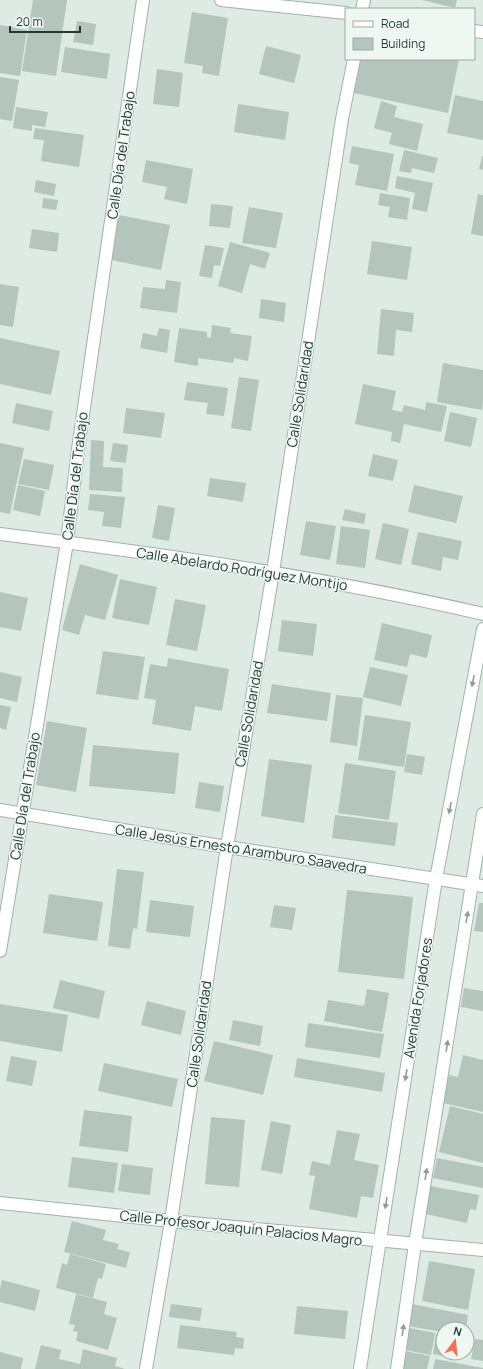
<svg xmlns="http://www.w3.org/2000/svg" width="483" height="1369" viewBox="0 0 483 1369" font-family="Manrope,sans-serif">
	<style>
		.building { fill: #b3c5bd }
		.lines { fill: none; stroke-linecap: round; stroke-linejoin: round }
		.minor-casing { stroke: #a1b2ab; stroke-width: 14 }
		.tertiary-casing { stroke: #a1b2ab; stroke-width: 14 }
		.secondary-casing { stroke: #9db6ac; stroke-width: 14 }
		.minor { stroke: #fff; stroke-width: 12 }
		.tertiary { stroke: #fff; stroke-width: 12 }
		.secondary { stroke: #fff; stroke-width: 12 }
		.oneway { fill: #8f9c98 }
		.labels { text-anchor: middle; stroke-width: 3; stroke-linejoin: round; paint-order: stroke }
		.street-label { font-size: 14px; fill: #1f3a31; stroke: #eef7f2 }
	</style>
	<rect width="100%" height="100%" fill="#deeae4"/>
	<!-- building -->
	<path class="building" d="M33 0H67L56 76 22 71Z
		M422 0H457L455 8Z
		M192 12 228 18 219 76 202 73 203 66 184 63Z
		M77 21 96 24 93 45 73 42Z
		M0 25 27 30 20 76 0 73Z
		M266 46 301 55 294 83 259 74Z
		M65 47 110 54 107 79 61 72Z
		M361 59H459L448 113 354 93Z
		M157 69 183 73 179 107 153 104Z
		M0 77 19 80 12 121 0 119Z
		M455 95 483 101V140L447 133Z
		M381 101 397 106 394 117 423 124 417 151 389 144 392 133 374 128Z
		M238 104 289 112 285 140 234 132Z
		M16 107 48 112 45 127 32 125V131L13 128Z
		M35 128 84 135 79 167 41 161 44 140 33 139Z
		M352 146 394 154 387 191 355 185 359 165 349 163Z
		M404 150 438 158 434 173 412 168 411 173 399 171Z
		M482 156H483V170L479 169Z
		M146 160 193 169 187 204 164 199 167 187 142 182Z
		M397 176 433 183 427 212 412 209 415 193 395 188Z
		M36 180 56 184 54 196 34 192Z
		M380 193 410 198 407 220 388 217 390 207 378 205Z
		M478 194 483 195V236L471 234Z
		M43 198 58 200 56 210 42 208Z
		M211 204 233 206 230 228 209 226Z
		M249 207 283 213 276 248 242 243Z
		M119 215 170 225 161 270 111 260Z
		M32 229 59 233 57 252 29 248Z
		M372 241 412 247 407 280 367 274Z
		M230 242 270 253 265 269 250 264 242 293 218 286Z
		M205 245 224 248 220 266 214 265 212 278 199 276Z
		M166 280 181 282 177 313 140 308 143 287 165 289Z
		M0 284 19 287 13 327 0 325Z
		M261 299 286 303 284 322 259 318Z
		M381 309 414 313 412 332 396 330 394 356 377 354Z
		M212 325 231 328 230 333 252 336 248 361 234 358 233 363 198 358V366L174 362 179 328 207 332V337L211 338Z
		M159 328 170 330 167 353 140 348 143 333 157 336Z
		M0 338 60 351 51 395 0 384Z
		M443 363 483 370V402L482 410 437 402Z
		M239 377 259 380 251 431 231 428Z
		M187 382 228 388 224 416 206 414 208 403 184 400Z
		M363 384 396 391 392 410 402 412 404 405 425 410 426 402 447 406 441 432 404 424 400 443 391 441 392 432 355 424Z
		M16 403 53 411 49 431 12 423Z
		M126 408 165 413 161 438 123 433Z
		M450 412 477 418 471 447 444 441Z
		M91 440 104 441 103 467 123 468 122 492 89 490Z
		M0 443 24 448 10 514 0 512Z
		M113 443 128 445 126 463 110 461Z
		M373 454 398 460 393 481 368 476Z
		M24 459 54 465 49 490 18 484Z
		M210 478 246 483 243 502 207 496Z
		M18 485 45 491 40 516 13 510Z
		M414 485 463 496 456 523 408 512Z
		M90 494 125 497 121 528 102 526 104 512 88 510Z
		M158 505 175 508 169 541 152 538Z
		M345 509 366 514 364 524 342 520Z
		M306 521 336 526 330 560 300 555Z
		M383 523 409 529 401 565 375 559Z
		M341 526 370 530 365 568 336 564Z
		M418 532 462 541 458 560 443 557 441 571 411 564Z
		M80 564 118 575 105 620 85 615 79 635 62 630Z
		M120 579 157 587 149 625 112 618Z
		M0 592 28 598 21 631 0 627Z
		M175 599 206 605 197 651 166 645Z
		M282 620 317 624 313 656 278 651Z
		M382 623 432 635 427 658 410 654 407 667 374 660Z
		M103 651 145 657 138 700 96 694Z
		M168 658 229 669 222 711 195 706 191 731 152 724 156 700 144 698 150 664 167 667Z
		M370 667 408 675 401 706 363 697Z
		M0 672 22 677 17 702 0 698Z
		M272 684 331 693 327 721 267 713Z
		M336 695 363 698 357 746 330 742Z
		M0 705 11 707 6 730 0 728Z
		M365 715 411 722 404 767 358 760Z
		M47 721 87 728 76 792 36 785Z
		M93 745 179 753 175 794 89 786Z
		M407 754 425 757 422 775 404 772Z
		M269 759 312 765 304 823 261 816Z
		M345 763 396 771 389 820 338 813Z
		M199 782 224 786 220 812 195 808Z
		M335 815 398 823 395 846 332 838Z
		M117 869 144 872 137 929 133 928 130 949 108 946Z
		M347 890 413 897 404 979 338 972Z
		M49 894 103 902 97 941 43 933Z
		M150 900 194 906 190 937 146 932Z
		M479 903H483V932L474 931Z
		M274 905 296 908 292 930 270 927Z
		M60 980 105 991 99 1019 53 1008Z
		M464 988 483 991V1011L461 1007Z
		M367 989 389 993 382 1032 324 1021 328 1000 364 1006Z
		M147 1001 186 1011 181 1035 141 1025Z
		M0 1004 68 1015 62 1052 0 1041Z
		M233 1020 263 1026 260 1046 229 1040Z
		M308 1023 384 1034 380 1058 305 1047Z
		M214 1041 273 1055 263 1095 204 1081Z
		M463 1055 483 1060V1112L443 1103 449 1075 458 1077Z
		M11 1056 37 1061 32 1086 6 1081Z
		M297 1058 385 1073 382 1092 294 1077Z
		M104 1063 178 1079 172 1107 98 1091Z
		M450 1106 483 1114V1163L439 1152Z
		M84 1110 132 1116 128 1152 79 1146Z
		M211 1117 245 1120 239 1187 205 1184Z
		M271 1121 291 1125 282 1174 261 1170Z
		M337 1130 360 1134 354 1160 379 1165 373 1198 361 1196 357 1218 309 1209 315 1176 309 1175 312 1161 330 1165Z
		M72 1157 118 1163 114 1193 68 1187Z
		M437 1158 483 1167V1188L433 1178Z
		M122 1164 153 1168 150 1195 118 1191Z
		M430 1186 479 1195 476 1210 470 1209 467 1223 425 1214Z
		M72 1221 106 1230 103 1240 119 1244 117 1249 130 1252 126 1268 64 1252Z
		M70 1254 106 1264 102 1279 98 1278 93 1298 56 1288 62 1263 67 1265Z
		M429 1261 475 1269 468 1310 422 1301Z
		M2 1280 40 1290 35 1311 0 1302V1289Z
		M76 1294 107 1302 104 1314 117 1318 108 1350 76 1341 78 1332 73 1331 75 1325 69 1324Z
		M171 1304 202 1308 200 1321 169 1317Z
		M412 1304 468 1315 466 1329H443V1332L408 1326Z
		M297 1306 348 1311 345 1339 294 1334Z
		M180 1325 237 1332 236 1337 244 1338 243 1349 235 1348 234 1355 177 1348Z
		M409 1328 435 1333 431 1355 405 1350Z
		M436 1334 443 1335V1353H457L456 1359 433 1354Z
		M475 1339 483 1340V1361L471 1359Z
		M41 1345 61 1350 59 1359 80 1364 83 1349 117 1358 115 1366 125 1369H35Z
		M405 1351 430 1356 427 1369H401Z
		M0 1352 23 1358 21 1369H0Z
		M435 1359 483 1368V1369H433Z"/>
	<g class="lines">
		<defs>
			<path id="minor" d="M221 0 346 13
				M362 9 364 0
				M474 31 483 32
				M0 534C162 554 324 577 483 614
				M0 951 67 542 78 449 143 0
				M0 1203 171 1221 483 1250
				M146 1369 171 1221 227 847 273 572 342 119 354 59"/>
			<path id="tertiary" d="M0 810 227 847 483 886"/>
			<path id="secondary" d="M360 1369 436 879 483 629
				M397 1369 415 1244 483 814"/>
		</defs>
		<!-- minor casing -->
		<use href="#minor" class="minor-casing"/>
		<!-- tertiary casing -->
		<use href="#tertiary" class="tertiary-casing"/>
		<!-- secondary casing -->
		<use href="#secondary" class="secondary-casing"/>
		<!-- minor -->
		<use href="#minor" class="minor"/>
		<!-- tertiary -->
		<use href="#tertiary" class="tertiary"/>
		<!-- secondary -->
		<use href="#secondary" class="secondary"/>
	</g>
	<!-- one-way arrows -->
	<defs><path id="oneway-solid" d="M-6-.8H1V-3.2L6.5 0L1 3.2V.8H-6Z"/></defs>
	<g class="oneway">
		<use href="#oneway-solid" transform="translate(473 681) rotate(101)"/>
		<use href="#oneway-solid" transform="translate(450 808) rotate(101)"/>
		<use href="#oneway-solid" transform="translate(467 917) rotate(-81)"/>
		<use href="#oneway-solid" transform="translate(447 1046) rotate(-81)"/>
		<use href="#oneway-solid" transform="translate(406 1075) rotate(99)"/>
		<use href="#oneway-solid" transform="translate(426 1174) rotate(-81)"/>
		<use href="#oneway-solid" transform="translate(386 1203) rotate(99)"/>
		<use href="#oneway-solid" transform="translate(403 1330) rotate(-82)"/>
	</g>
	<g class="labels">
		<!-- street labels -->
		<g class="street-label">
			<text transform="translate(121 155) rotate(-82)" y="5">Calle Día del Trabajo</text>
			<text transform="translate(300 394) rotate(-81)" y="5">Calle Solidaridad</text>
			<text transform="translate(75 476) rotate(-83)" y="5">Calle Día del Trabajo</text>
			<text transform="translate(242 569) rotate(9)" y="5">Calle Abelardo Rodríguez Montijo</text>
			<text transform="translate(249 714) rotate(-80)" y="5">Calle Solidaridad</text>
			<text transform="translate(25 796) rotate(-81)" y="5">Calle Día del Trabajo</text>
			<text transform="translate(241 849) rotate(9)" y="5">Calle Jesús Ernesto Aramburo Saavedra</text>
			<text transform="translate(418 998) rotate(-81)" y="5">Avenida Forjadores</text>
			<text transform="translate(199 1034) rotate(-82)" y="5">Calle Solidaridad</text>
			<text transform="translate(241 1228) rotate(6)" y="5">Calle Profesor Joaquín Palacios Magro</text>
		</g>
	</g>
	<!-- legend -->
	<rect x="345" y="8" width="130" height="52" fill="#eef7f2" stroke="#9baba5"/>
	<rect x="353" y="21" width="20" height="6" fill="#ffffff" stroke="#9baba5"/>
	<text x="381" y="28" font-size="12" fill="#1f3a31">Road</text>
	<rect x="353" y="38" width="20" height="12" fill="#b3c5bd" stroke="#9baba5"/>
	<text x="381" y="48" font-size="12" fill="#1f3a31">Building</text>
	<!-- north arrow -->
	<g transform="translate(455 1341) rotate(16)"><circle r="19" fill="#eef7f2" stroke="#9baba5"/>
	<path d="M0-3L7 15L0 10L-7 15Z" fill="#f67050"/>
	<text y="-6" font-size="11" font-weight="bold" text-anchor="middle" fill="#1f3a31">N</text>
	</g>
	<!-- scale -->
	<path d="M10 26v6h70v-6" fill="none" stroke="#1f3a31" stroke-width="2"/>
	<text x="16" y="26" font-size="12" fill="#1f3a31" stroke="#eef7f2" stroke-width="3" paint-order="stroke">20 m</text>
</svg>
